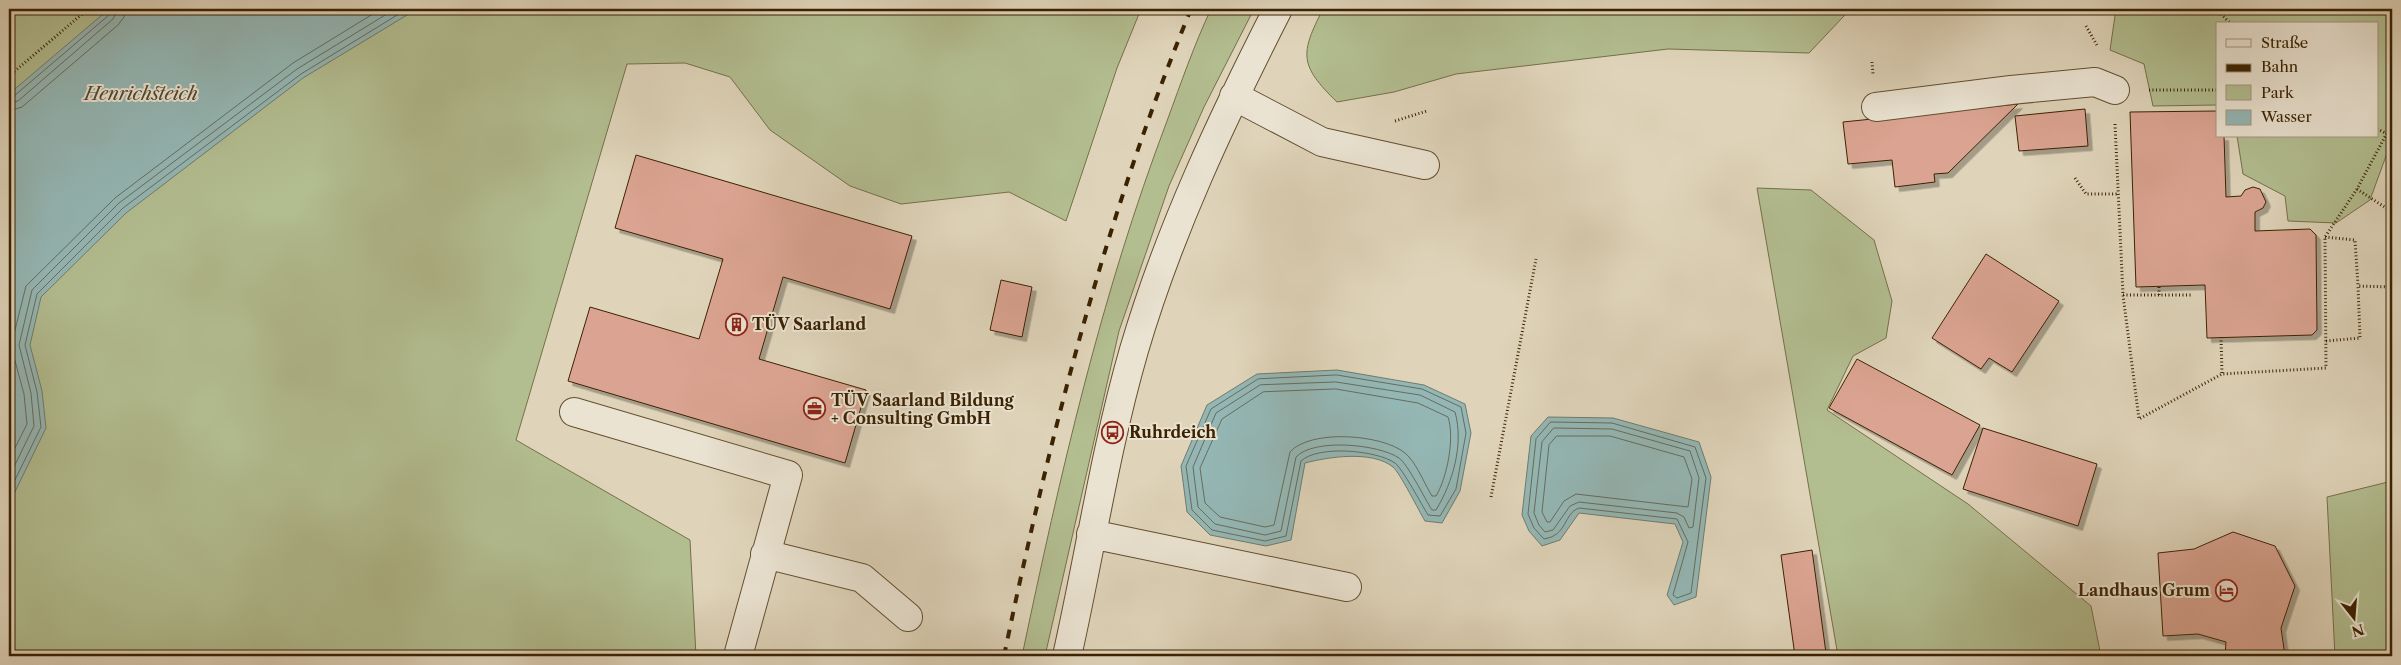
<svg xmlns="http://www.w3.org/2000/svg" width="2401" height="665" viewBox="0 0 2401 665" font-family="'Libre Caslon Text',serif">
	<style>
		.green { fill: #b2bd90; stroke: #767048 }
		.water { fill: #94b7b5; stroke: #707b6d }
		.lines { fill: none; stroke-linecap: round; stroke-linejoin: round }
		.shore { stroke: #686c5b; stroke-width: 1 }
		.building { fill: #dba492; stroke: #3b2201; filter: url(#shadow) }
		.minor-casing { stroke: #644e2f; stroke-width: 30 }
		.path { stroke: #3b2201; stroke-width: 3; stroke-dasharray: 1 2.5; stroke-linecap: butt }
		.minor { stroke: #eae3d2; stroke-width: 28 }
		.rail { stroke: #3b2201; stroke-width: 4; stroke-dasharray: 9 9; stroke-linecap: butt }
		.labels { text-anchor: middle; stroke-width: 4; stroke-linejoin: round; paint-order: stroke }
		.poi-label { font-size: 16px; font-weight: bold; fill: #3b2201; stroke: #eae3d2; text-anchor: start }
		.water-label { font-size: 18px; font-style: italic; fill: #51472e; stroke: #eae3d2 }
	</style>
	<defs>
		<filter id="shadow"><feDropShadow dx="4.5" dy="4.5" stdDeviation="0" flood-color="#0004"/></filter>
	</defs>
	<rect width="100%" height="100%" fill="#dfd4ba"/>
	<filter id="stains"><feTurbulence type="fractalNoise" baseFrequency=".004" numOctaves="4"/><feColorMatrix values="0 0 0 0 .2 0 0 0 0 .09 0 0 0 0 .02 0 0 0 .5 -.17"/></filter>
	<radialGradient id="worn" r=".72"><stop offset=".6" stop-color="#630" stop-opacity="0"/><stop offset="1" stop-color="#630" stop-opacity=".3"/></radialGradient>
	<!-- green -->
	<path class="green" d="M9 9H1141L1117 68 1066 221 1009 192 901 204 850 186 770 130 730 77 685 63 627 64 516 440 690 540 696 656H9Z
		M1211 9H1254L1204 107 1169 186 1119 331 1045 656H1022C1060 475 1101 295 1167 121 1181 83 1194 45 1211 9Z
		M1323 9H1847L1844 16 1809 53 1668 49 1456 74 1394 92 1337 102C1299 65 1300 54 1323 9Z
		M2116 9H2392V146L2390 145 2370 200 2336 223 2288 221 2285 196 2243 174 2237 136H2377V24H2217V105L2153 106 2144 64 2110 50Z
		M1757 188 1811 190 1874 240 1892 301 1886 338 1853 356 1827 410 1968 504 2091 606 2101 656H1838Z
		M2392 481V656H2335L2327 497Z"/>
	<!-- water -->
	<path class="water" d="M109 9H417L303 78 126 213 41 297 30 345 42 391 46 428 9 504V94Z
		M1337 370 1424 385 1465 404 1471 433 1460 491 1442 523 1425 521C1419 511 1400 473 1393 467 1372 450 1328 457 1305 463L1291 540 1266 546 1210 535 1187 512 1181 466 1207 405 1257 374Z
		M1548 417 1613 418 1699 442 1711 477 1696 597 1674 605 1667 595 1683 542 1675 524 1579 513 1560 540 1542 546 1529 531 1522 515 1531 436Z"/>
	<g class="lines">
		<!-- shore -->
		<path class="shore" d="M9 97 14 96 109 15 111 9
			M9 103 18 101 113 19 118 9
			M9 111 22 107 118 25 124 17 125 9
			M1337 375 1422 389 1461 407 1466 433 1456 489 1440 516 1428 515C1422 505 1402 468 1395 463 1376 450 1318 445 1301 461L1286 536 1265 541 1212 530 1192 510 1186 466 1211 409 1258 379Z
			M1336 382 1420 395 1455 412C1464 444 1453 482 1436 510H1432C1425 499 1407 463 1399 458 1378 444 1314 438 1296 457L1281 531 1265 535 1215 524 1198 507 1193 467 1216 413 1260 385Z
			M1336 389 1418 403 1448 417C1455 438 1447 478 1436 496H1432C1424 483 1416 462 1405 453 1382 434 1310 429 1290 452L1274 525 1265 527 1220 517 1205 503 1200 468 1222 419 1263 392Z
			M1551 422 1612 423 1695 447 1706 478 1691 593 1677 598 1673 595 1688 542 1677 519 1579 508C1563 514 1568 535 1544 539L1534 528 1528 514 1536 439Z
			M1554 428 1612 429 1690 451 1699 478 1693 527 1689 528 1684 517 1677 513 1579 502 1570 506 1553 530 1545 532 1539 525 1534 513 1542 442Z
			M1557 436H1610L1684 457 1692 479 1688 507 1576 494 1564 501 1550 522H1547L1542 512 1549 445Z
			M9 460 27 424 24 394 11 346 26 286 115 198 293 63 381 9
			M9 477 34 426 31 393 19 345 32 290 119 203 297 69 395 9
			M9 492 41 427 37 392 25 345 37 294 123 208 301 74 407 9"/>
	</g>
	<!-- building -->
	<path class="building" d="M2018 104 1948 173 1934 174 1935 182 1895 187 1892 160 1848 164 1843 122Z
		M2085 109 2088 146 2019 151 2015 116Z
		M2217 111V136H2224L2226 197 2241 196 2245 190 2253 187 2260 189 2266 202 2263 208 2255 212V231L2310 229 2316 235 2317 330 2312 335 2207 338 2205 285 2136 287 2130 112Z
		M636 155 912 236 890 309 783 277 759 359 866 390 845 463 568 381 590 307 699 339 723 259 615 228Z
		M1986 254 2059 301 2012 372 1989 358 1981 369 1932 338Z
		M1001 280 1032 287 1022 337 990 330Z
		M1857 359 1980 425 1952 475 1829 408Z
		M1983 428 2097 464 2078 526 1963 489Z
		M2233 532 2275 546 2295 586 2281 628 2285 656H2225L2226 642 2198 634 2163 636 2158 553 2194 549Z
		M1812 550 1826 653 1795 656 1781 555Z"/>
	<g class="lines">
		<defs>
			<path id="minor" d="M1234 96 1322 142 1425 165
				M1876 107 2011 90 2095 82 2115 90
				M574 412 788 475 738 656
				M1091 534 1347 587
				M765 554 862 578 908 617
				M1067 656C1090 554 1105 450 1134 350 1169 231 1222 119 1278 9"/>
		</defs>
		<!-- minor casing -->
		<use href="#minor" class="minor-casing"/>
		<!-- path -->
		<path class="path" d="M2216 9 2231 24
			M2086 26 2098 47
			M1872 62 1873 74
			M9 76 88 9
			M2149 90H2217
			M1395 121 1427 111
			M2115 124 2123 295 2139 419 2222 374 2326 368 2325 237 2357 189 2387 133
			M2377 129 2392 136
			M2075 178 2086 194H2118
			M2357 189 2392 212
			M2325 237 2355 240 2358 286
			M2159 287V295
			M2123 295H2191
			M2221 337 2222 374
			M2326 341 2360 338 2358 286 2392 287
			M1491 497 1536 259"/>
		<!-- minor -->
		<use href="#minor" class="minor"/>
		<!-- rail -->
		<path class="rail" d="M1004 656C1050 435 1105 218 1191 9"/>
	</g>
	<!-- icons -->
	<defs>
		<symbol id="building-ring" viewBox="-11 -11 22 22"><circle r="9.5" fill="#eae3d2" stroke="#8f2418" stroke-width="1.5"/><path d="M-4-6H4V6H1V3H-1V6H-4ZM-2.5-4.3h1.7v1.8h-1.7ZM.8-4.3h1.7v1.8H.8ZM-2.5-1h1.7V.8h-1.7ZM.8-1h1.7V.8H.8Z" fill="#8f2418"/></symbol>
		<symbol id="office-ring" viewBox="-11 -11 22 22"><circle r="9.5" fill="#eae3d2" stroke="#8f2418" stroke-width="1.5"/><path d="M-6-3h4V-5.5h4V-3h4V5H-6ZM-1-4.5V-3h2v-1.5ZM-6 0V1H6V0Z" fill="#8f2418"/></symbol>
		<symbol id="bus-ring" viewBox="-11 -11 22 22"><circle r="9.5" fill="#eae3d2" stroke="#8f2418" stroke-width="1.5"/><path d="M-5-6H5V4H4V6H2V4H-2V6H-4V4H-5ZM-3.5-4V0h7V-4ZM-3.5 1.2v1.5H-2V1.2ZM2 1.2v1.5H3.5V1.2Z" fill="#8f2418"/></symbol>
		<symbol id="hotel-ring" viewBox="-11 -11 22 22"><circle r="9.5" fill="#eae3d2" stroke="#8f2418" stroke-width="1.5"/><path d="M-6-4.5h1.5V1H6V5H4.5V3h-9V5H-6ZM-4 0a1.8 1.8 0 1 1 3.6 0ZM.5 0V-2.5h3Q6-2.5 6 0Z" fill="#8f2418"/></symbol>
	</defs>
	<g fill-rule="evenodd">
		<use href="#building-ring" x="724" y="312" width="25" height="25"/>
		<use href="#office-ring" x="802" y="396" width="25" height="25"/>
		<use href="#bus-ring" x="1100" y="420" width="25" height="25"/>
		<use href="#hotel-ring" x="2214" y="578" width="25" height="25"/>
	</g>
	<g class="labels">
		<!-- poi labels -->
		<g class="poi-label">
			<text x="752" y="330">TÜV Saarland</text>
			<text x="831" y="406">TÜV Saarland Bildung<tspan x="831" dy="18">+ Consulting GmbH</tspan></text>
			<text x="1129" y="438">Ruhrdeich</text>
			<text x="2210" y="596" text-anchor="end">Landhaus Grum</text>
		</g>
		<!-- water labels -->
		<g class="water-label">
			<text x="141" y="100">Henrichsteich</text>
		</g>
	</g>
	<!-- margin -->
	<rect width="2401" height="665" fill="none" stroke="#dfd4ba" stroke-width="30"/>
	<rect x="10" y="10" width="2381" height="645" fill="none" stroke="#3b2201" stroke-width="2.5"/>
	<rect x="15" y="15" width="2371" height="635" fill="none" stroke="#3b2201"/>
	<!-- legend -->
	<rect x="2216" y="22" width="162" height="115" fill="#eae3d2" stroke="#a4967e"/>
	<rect x="2226" y="39" width="25" height="8" fill="#eae3d2" stroke="#a4967e"/>
	<text x="2261" y="48" font-size="15" fill="#3b2201">Straße</text>
	<rect x="2226" y="64" width="25" height="8" fill="#3b2201" stroke="#a4967e"/>
	<text x="2261" y="72" font-size="15" fill="#3b2201">Bahn</text>
	<rect x="2226" y="85" width="25" height="15" fill="#b2bd90" stroke="#a4967e"/>
	<text x="2261" y="98" font-size="15" fill="#3b2201">Park</text>
	<rect x="2226" y="110" width="25" height="15" fill="#94b7b5" stroke="#a4967e"/>
	<text x="2261" y="122" font-size="15" fill="#3b2201">Wasser</text>
	<!-- north arrow -->
	<g transform="translate(2354 618) rotate(163)" stroke="#eae3d2" stroke-width="4" paint-order="stroke">
	<path d="M0-4L9 19L0 12L-9 19Z" fill="#3b2201"/>
	<text y="-8" font-size="14" font-weight="bold" text-anchor="middle" fill="#3b2201">N</text>
	</g>
	<rect width="100%" height="100%" filter="url(#stains)"/>
	<rect width="100%" height="100%" fill="url(#worn)"/>
</svg>
